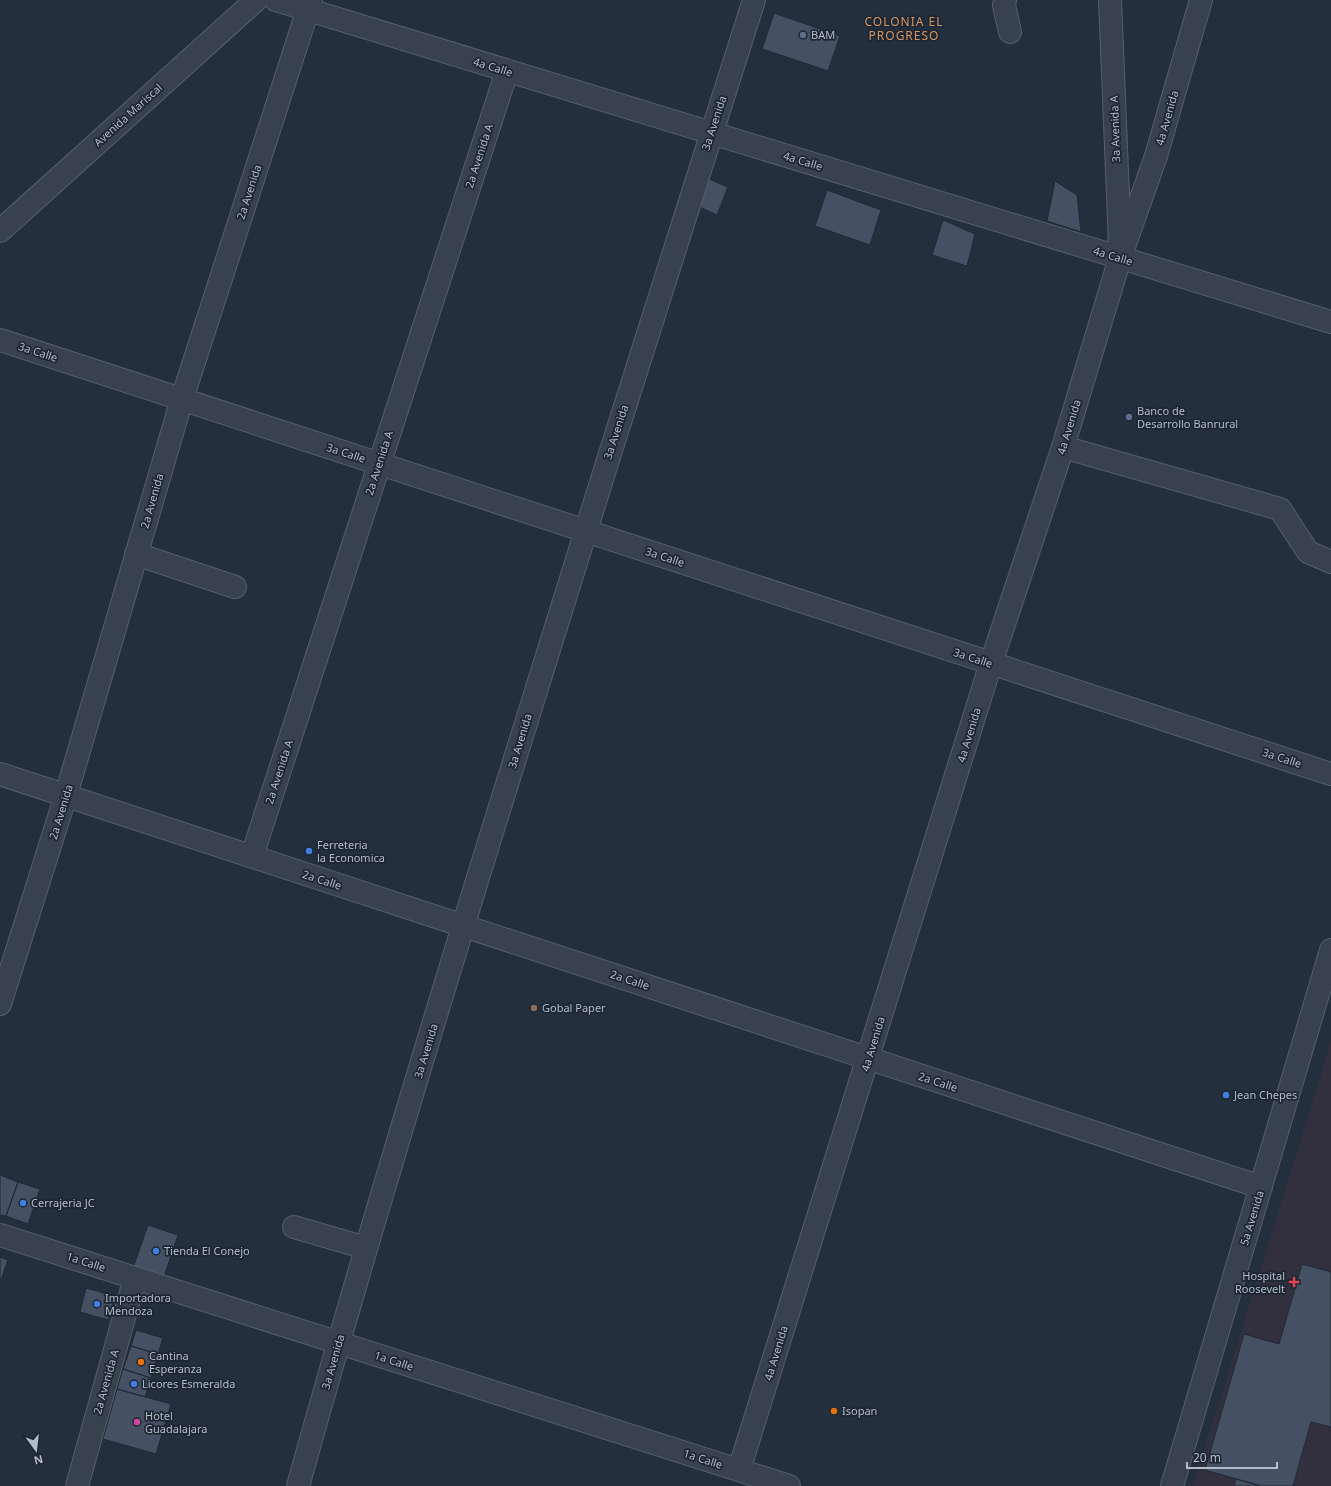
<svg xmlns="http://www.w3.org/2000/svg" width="1331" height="1486" viewBox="0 0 1331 1486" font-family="'Noto Sans',sans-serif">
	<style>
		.medical { fill: #32303f }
		.building { fill: #455162; stroke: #1f2835 }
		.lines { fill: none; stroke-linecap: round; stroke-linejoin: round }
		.minor-casing { stroke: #565f6c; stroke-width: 24 }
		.minor { stroke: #38414e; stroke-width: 22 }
		.service-dot { fill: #5c6f8a; stroke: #1d2633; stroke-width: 1.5 }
		.shop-dot { fill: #3f7fe0; stroke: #1d2633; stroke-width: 1.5 }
		.education-dot { fill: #8d6e63; stroke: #1d2633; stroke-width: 1.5 }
		.health-dot { fill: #e0444e; stroke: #1d2633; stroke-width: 1.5 }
		.food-dot { fill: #e8710a; stroke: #1d2633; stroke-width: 1.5 }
		.hotel-dot { fill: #d1479c; stroke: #1d2633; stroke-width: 1.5 }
		.labels { text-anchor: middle; stroke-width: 3.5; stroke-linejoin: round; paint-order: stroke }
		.poi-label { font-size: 11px; fill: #b4bcc9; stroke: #1d2633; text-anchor: start }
		.street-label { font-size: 11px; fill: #b4bcc9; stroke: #1d2633 }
		.neighbourhood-label { font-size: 12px; letter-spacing: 1px; fill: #d59563; stroke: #1d2633 }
	</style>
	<rect width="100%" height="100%" fill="#242f3e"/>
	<!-- medical -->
	<path class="medical" d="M1331 1040V1486H1193L1320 1078Z"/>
	<!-- building -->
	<path class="building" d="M774 13 840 36 828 71 762 49Z
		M702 176 728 187 717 215 693 204Z
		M1055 181 1077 195 1081 232 1047 221Z
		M827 190 881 210 870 245 815 226Z
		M943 220 975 234 967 266 932 255Z
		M0 1175 18 1182 6 1216 0 1215Z
		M18 1182 40 1189 28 1224 6 1216Z
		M148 1225 178 1235 164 1277 133 1268Z
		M0 1257 8 1260 0 1283Z
		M1302 1264 1331 1272V1427L1311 1422 1293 1486H1261L1205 1470 1244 1334 1279 1344Z
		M86 1288 115 1296 108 1320 80 1312Z
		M136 1330 163 1338 158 1354 131 1346Z
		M131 1346 158 1354 151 1378 123 1369Z
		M123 1369 151 1378 145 1397 117 1389Z
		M117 1389 171 1404 156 1454 103 1439Z
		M1236 1479 1261 1486H1234Z"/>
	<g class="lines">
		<defs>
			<path id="minor" d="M276 0 1331 322
				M1005 0 1004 5 1010 32
				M1110 0 1120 245
				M0 231 256 0
				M0 340 1331 774
				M1063 447 1280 509 1308 552 1331 562
				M136 554 235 587
				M0 774 1261 1187
				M252 856 507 71
				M0 1004 66 795 182 399 311 0
				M294 1227 366 1248
				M0 1235 789 1486
				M739 1470 991 663 1063 447 1120 258 1156 156 1201 0
				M77 1486 135 1278
				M298 1486C358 1270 423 1056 489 842 576 561 664 280 754 0
				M1172 1486 1331 950"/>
		</defs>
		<!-- minor casing -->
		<use href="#minor" class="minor-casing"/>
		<!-- minor -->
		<use href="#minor" class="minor"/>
	</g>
	<!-- markers -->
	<g class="service-dot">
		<circle cx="803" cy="35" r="4"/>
		<circle cx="1129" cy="417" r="4"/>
	</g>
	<g class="shop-dot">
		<circle cx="309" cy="851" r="4"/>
		<circle cx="1226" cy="1095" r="4"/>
		<circle cx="23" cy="1203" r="4"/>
		<circle cx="156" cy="1251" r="4"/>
		<circle cx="97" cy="1304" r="4"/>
		<circle cx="134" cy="1384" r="4"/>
	</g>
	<circle class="education-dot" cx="534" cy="1008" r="4"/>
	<path class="health-dot" d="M1292 1276h4v4h4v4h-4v4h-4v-4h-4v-4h4z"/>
	<g class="food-dot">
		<circle cx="141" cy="1362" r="4"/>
		<circle cx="834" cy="1411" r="4"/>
	</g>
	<circle class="hotel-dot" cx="137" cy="1422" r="4"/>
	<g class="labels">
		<!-- poi labels -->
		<g class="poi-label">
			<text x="811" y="39">BAM</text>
			<text x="1137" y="415">Banco de<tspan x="1137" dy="13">Desarrollo Banrural</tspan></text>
			<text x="317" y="849">Ferreteria<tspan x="317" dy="13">la Economica</tspan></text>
			<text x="542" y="1012">Gobal Paper</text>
			<text x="1234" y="1099">Jean Chepes</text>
			<text x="31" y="1207">Cerrajeria JC</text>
			<text x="164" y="1255">Tienda El Conejo</text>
			<text x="1285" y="1280" text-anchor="end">Hospital<tspan x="1285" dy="13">Roosevelt</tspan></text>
			<text x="105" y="1302">Importadora<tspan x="105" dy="13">Mendoza</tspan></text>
			<text x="149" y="1360">Cantina<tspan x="149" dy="13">Esperanza</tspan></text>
			<text x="142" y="1388">Licores Esmeralda</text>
			<text x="842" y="1415">Isopan</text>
			<text x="145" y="1420">Hotel<tspan x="145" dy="13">Guadalajara</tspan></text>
		</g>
		<!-- street labels -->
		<g class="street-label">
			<text transform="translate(493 67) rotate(17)" y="4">4a Calle</text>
			<text transform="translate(128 115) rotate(-42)" y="4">Avenida Mariscal</text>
			<text transform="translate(1167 118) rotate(-74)" y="4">4a Avenida</text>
			<text transform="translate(714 123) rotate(-72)" y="4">3a Avenida</text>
			<text transform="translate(1115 129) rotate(-92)" y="4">3a Avenida A</text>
			<text transform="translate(479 156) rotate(-72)" y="4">2a Avenida A</text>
			<text transform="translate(803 161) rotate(17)" y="4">4a Calle</text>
			<text transform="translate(249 192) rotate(-72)" y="4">2a Avenida</text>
			<text transform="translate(1113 256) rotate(17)" y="4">4a Calle</text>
			<text transform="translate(38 352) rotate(18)" y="4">3a Calle</text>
			<text transform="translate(1069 427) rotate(-73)" y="4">4a Avenida</text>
			<text transform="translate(616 432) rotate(-72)" y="4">3a Avenida</text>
			<text transform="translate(346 453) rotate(18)" y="4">3a Calle</text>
			<text transform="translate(379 463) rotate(-72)" y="4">2a Avenida A</text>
			<text transform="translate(152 501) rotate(-74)" y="4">2a Avenida</text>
			<text transform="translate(665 557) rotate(18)" y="4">3a Calle</text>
			<text transform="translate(973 658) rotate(18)" y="4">3a Calle</text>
			<text transform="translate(969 735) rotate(-73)" y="4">4a Avenida</text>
			<text transform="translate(520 741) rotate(-73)" y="4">3a Avenida</text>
			<text transform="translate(1282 758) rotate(18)" y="4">3a Calle</text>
			<text transform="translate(279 772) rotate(-72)" y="4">2a Avenida A</text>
			<text transform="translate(61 812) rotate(-73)" y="4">2a Avenida</text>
			<text transform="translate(322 880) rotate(18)" y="4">2a Calle</text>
			<text transform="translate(630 980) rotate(18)" y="4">2a Calle</text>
			<text transform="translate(873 1044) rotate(-73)" y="4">4a Avenida</text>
			<text transform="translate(426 1051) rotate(-73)" y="4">3a Avenida</text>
			<text transform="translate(938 1082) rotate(18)" y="4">2a Calle</text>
			<text transform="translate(1252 1218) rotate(-73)" y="4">5a Avenida</text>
			<text transform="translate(86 1262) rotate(18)" y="4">1a Calle</text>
			<text transform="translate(776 1353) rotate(-73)" y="4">4a Avenida</text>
			<text transform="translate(394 1361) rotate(18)" y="4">1a Calle</text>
			<text transform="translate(333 1362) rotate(-74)" y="4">3a Avenida</text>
			<text transform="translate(106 1382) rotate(-74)" y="4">2a Avenida A</text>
			<text transform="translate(703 1459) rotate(18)" y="4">1a Calle</text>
		</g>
		<!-- neighbourhood labels -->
		<g class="neighbourhood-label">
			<text x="904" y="26">COLONIA EL<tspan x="904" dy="14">PROGRESO</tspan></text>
		</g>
	</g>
	<!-- north arrow -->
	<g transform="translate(36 1450) rotate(165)" stroke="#1d2633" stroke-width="3" paint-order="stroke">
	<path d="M0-3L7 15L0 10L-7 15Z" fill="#b4bcc9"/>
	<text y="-6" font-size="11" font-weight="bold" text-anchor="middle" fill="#b4bcc9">N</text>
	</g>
	<!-- scale -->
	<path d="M1187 1462v6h90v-6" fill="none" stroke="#b4bcc9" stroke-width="2"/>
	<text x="1193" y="1462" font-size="12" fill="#b4bcc9" stroke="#1d2633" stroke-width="3" paint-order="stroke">20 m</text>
</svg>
